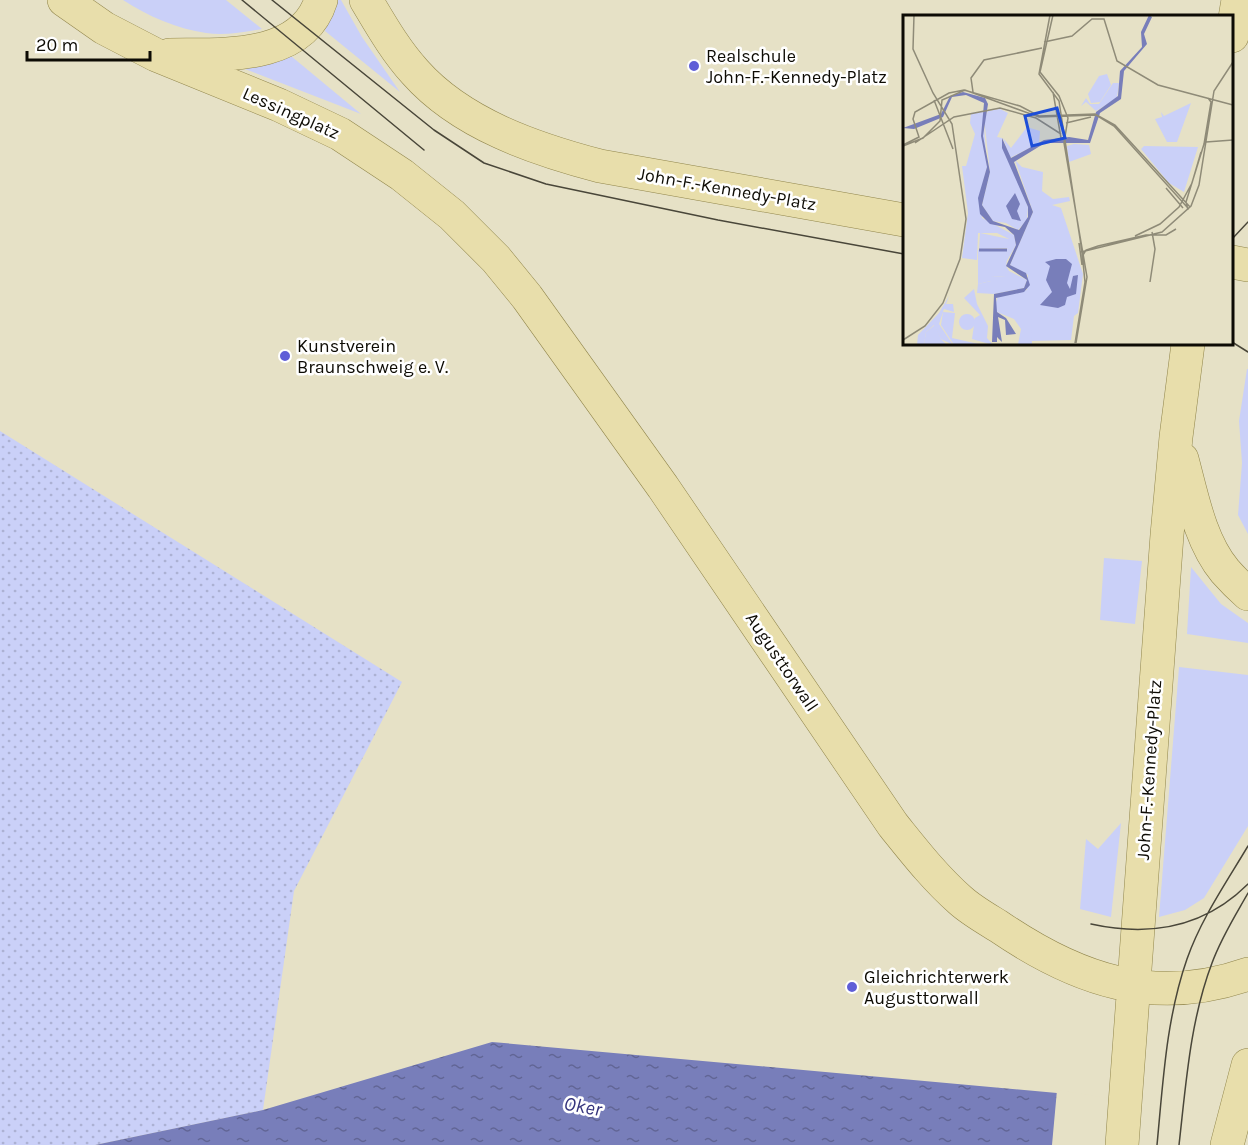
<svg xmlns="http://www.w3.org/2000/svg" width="1248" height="1145" viewBox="0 0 1248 1145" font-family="Karla,sans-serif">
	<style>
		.green { fill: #cad0f8 }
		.park { fill: url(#park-dots) }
		.water { fill: url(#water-ripples) }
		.pier { fill: #e6e1c6 }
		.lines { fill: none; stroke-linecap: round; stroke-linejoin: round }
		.major-casing { stroke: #91864c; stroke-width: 34 }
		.major { stroke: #e8deab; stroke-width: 33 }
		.tram { stroke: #494639; stroke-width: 1.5 }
		.poi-dot { fill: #5f5ed7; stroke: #fff; stroke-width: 2 }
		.labels { text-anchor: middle; stroke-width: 5; stroke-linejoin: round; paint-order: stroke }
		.poi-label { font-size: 18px; fill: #0d0b04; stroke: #fff; text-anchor: start }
		.street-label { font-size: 18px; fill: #0d0b04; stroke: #fff }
		.water-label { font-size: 20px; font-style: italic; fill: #35347d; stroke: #fff }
		.inset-river { fill: none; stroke: #787eba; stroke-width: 3 }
		.inset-road { fill: none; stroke: #8f8b78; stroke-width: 1.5 }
		.view { fill: #1d4ed8; fill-opacity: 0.15; stroke: #1d4ed8; stroke-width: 3 }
		.inset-edge { fill: none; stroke: #0d0b04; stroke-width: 3 }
	</style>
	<defs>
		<pattern id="park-dots" width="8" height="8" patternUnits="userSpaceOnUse" patternTransform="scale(1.5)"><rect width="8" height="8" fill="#cad0f8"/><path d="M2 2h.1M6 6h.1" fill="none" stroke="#acb1d3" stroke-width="1.8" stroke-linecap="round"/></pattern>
		<pattern id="water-ripples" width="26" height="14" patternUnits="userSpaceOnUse" patternTransform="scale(1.5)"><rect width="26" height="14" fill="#787eba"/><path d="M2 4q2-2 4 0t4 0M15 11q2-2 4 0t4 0" fill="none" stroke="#616595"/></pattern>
	</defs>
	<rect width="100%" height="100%" fill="#e6e1c6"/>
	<!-- green -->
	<path class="green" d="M123 0H226L262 29C244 32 224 36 206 33 178 29 147 16 123 0Z
		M336 0H341L362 37 400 92 325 31Z
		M291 56 361 114 237 66Z
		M1247 369H1248V534L1238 515 1242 463 1239 421Z
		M1104 558 1142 561 1135 624 1100 620Z
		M1191 567 1221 604 1248 623V643L1187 634Z
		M1179 667 1248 675V826L1204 898 1185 910 1159 917Z
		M1121 823 1111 917 1080 909 1086 839 1098 849Z"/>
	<!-- park -->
	<path class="park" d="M0 431 402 682 294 891 263 1110 95 1145H0Z"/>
	<!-- water -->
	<path class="water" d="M492 1042 1057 1093 1248 1123V1145H95L263 1110Z"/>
	<!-- pier -->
	<path class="pier" d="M1057 1090 1248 1120V1145H1052Z"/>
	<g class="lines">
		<defs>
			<path id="major" d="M64 0 104 28 156 55 279 105 340 134 402 175 452 215 496 259 527 297 663 487 893 825C914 851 934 877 960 900 971 910 985 918 998 926 1077 980 1154 1007 1248 974
				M366 0C381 25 395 50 415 72 461 124 535 149 600 166L904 220
				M1232 36 1238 0
				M169 55C221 54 302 61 321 0
				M1232 262 1248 265
				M1182 459C1192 496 1200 541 1225 571 1232 579 1240 587 1248 594
				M1122 1145 1167 535 1176 437 1188 344
				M1227 1145 1248 1065"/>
		</defs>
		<!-- major casing -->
		<use href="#major" class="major-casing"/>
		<!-- major -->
		<use href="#major" class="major"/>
		<!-- tram -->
		<path class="tram" d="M242 0 424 150
			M272 0 434 130 484 163 546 184 718 220 904 254
			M1232 239 1248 222
			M1232 342 1248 352
			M1091 924C1150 937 1205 927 1248 884
			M1157 1145C1163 1083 1166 1019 1187 959 1201 919 1226 883 1248 846
			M1179 1145C1186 1084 1190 1021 1212 963 1221 938 1235 916 1248 893"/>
	</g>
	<!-- markers -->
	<g class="poi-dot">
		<circle cx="694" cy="66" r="6"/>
		<circle cx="285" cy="356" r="6"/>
		<circle cx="852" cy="987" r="6"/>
	</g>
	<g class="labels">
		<!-- poi labels -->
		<g class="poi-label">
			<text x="706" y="62">Realschule<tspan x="706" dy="21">John-F.-Kennedy-Platz</tspan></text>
			<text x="297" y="352">Kunstverein<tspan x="297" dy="21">Braunschweig e. V.</tspan></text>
			<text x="864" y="983">Gleichrichterwerk<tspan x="864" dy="21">Augusttorwall</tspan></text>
		</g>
		<!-- street labels -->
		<g class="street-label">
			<text transform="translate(291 113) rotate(24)" y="6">Lessingplatz</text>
			<text transform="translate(727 189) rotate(10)" y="6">John-F.-Kennedy-Platz</text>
			<text transform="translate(782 662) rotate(56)" y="6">Augusttorwall</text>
			<text transform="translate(1149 770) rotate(-86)" y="6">John-F.-Kennedy-Platz</text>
		</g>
		<!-- water labels -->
		<g class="water-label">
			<text transform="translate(583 1106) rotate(10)" y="7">Oker</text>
		</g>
	</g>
	<!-- overview -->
	<g transform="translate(903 15)">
		<rect width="330" height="330" fill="#e6e1c6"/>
		<path d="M210 68H216L214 83 193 96 183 87 178 91 183 83 187 89H196ZM171 129 186 130 188 139 166 147 164 131ZM77 218 106 224V233L76 234ZM75 235H104L103 261 88 262V266L75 269ZM40 297 52 298 49 323 80 330H51L38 310ZM56 307a8 8 0 1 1 16 0a8 8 0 1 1-16 0ZM77 300 84 323 90 330 69 324 72 303ZM171 301 168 325 129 326 127 322 128 304ZM32 310 38 324 44 330H21L23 317Z" fill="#cad0f8"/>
		<path d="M71 274 74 289 85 311 84 323 78 315 77 300 61 283ZM46 281 43 289H50L51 297 41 294 36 309 50 330 38 324 31 310 23 317 21 330H14L15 320 36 298Z" fill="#cad0f8"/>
		<path d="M288 88 274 127H264L252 104 259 102 258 97 261 101Z" fill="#cad0f8"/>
		<path d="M204 59 208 70 197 87 188 88 185 79 196 61ZM97 94 105 98 94 122 99 123 125 192 124 205 115 215 103 208 90 206 79 190 87 157 81 103 85 96ZM80 96 84 152 78 176 79 203 111 220 113 230 102 249 106 256 124 265 121 273 91 279 74 278 75 269 88 266V262L103 261 101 250 106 224 94 218H75L74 245 59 243 65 198 59 151H63L72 119 67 108 68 98ZM124 112 137 116 136 128 107 143 100 123 108 133ZM241 131 295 132 281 177 266 168 238 134ZM112 145 119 152 140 157 139 176 150 184 166 182 167 186 149 190 158 193 180 259 175 298 167 304H128L129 329H115L118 314 111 304 94 297 92 290 95 281 124 275 125 260 107 250 130 197Z" fill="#cad0f8"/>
		<path d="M246 0 249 2 241 19 244 29 221 56 218 84 197 98 187 128H142L111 147 130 197 107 250 123 258 127 270 121 277 93 283 94 297 103 303 113 319 103 320 102 305 95 302 99 327 94 322V327H89L91 279 121 273 124 265 103 251 113 230 111 220 102 212 87 209 77 199 75 183 84 152 78 121 81 88 63 80 49 82 40 102 11 114 0 113 38 99 47 81 60 77 82 83 85 89 80 121 87 157 79 190 90 206 116 215 125 202V192L99 133V123L108 143 141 125 166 122 185 125 193 97 215 81 217 56 239 32 238 17ZM112 178 117 189 114 196 118 206 109 204 103 191ZM153 244H163L169 249 164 268 167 274 170 261 175 260 173 279 164 282 162 290 155 293 137 290 149 277 143 265 147 251 142 247Z" fill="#787eba"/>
		<path class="inset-river" d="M76 235H104"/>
		<path class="inset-road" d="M147 0 136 59 156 86 179 237 182 267 172 328M150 0 137 57 156 81 165 103 161 128 184 262 173 328M141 27 169 21 189 4H201L214 46 255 70 330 90M70 77 68 63 81 45 139 33M150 77 158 123M31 85 50 134M163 108 188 102M303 127 330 125M12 128 51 102 97 93 133 103 158 119M0 130 16 122 10 104 12 97 46 78 61 75 117 91 136 101 192 99 212 110 287 192M0 131 20 123 37 106 39 85 62 75 136 102 193 100 211 111 284 192M263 173 280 193M285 195 283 187 301 129 308 87 305 83M232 221 257 209 276 192 289 168 298 137M176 228 179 250M178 237 259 217 288 191 296 170 311 76 330 47M180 240 183 235 195 231 243 220H263L273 214M247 267 252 234 249 217M0 325 22 311 40 288 57 244 63 204 49 109 30 78 10 34 11 0"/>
		<path class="view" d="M154 93 162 123 129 131 122 101Z"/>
		<rect width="330" height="330" class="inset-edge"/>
	</g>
	<!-- scale -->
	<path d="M27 51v9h123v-9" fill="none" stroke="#0d0b04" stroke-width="3"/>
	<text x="36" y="51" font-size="18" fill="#0d0b04" stroke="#ffffff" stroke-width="4.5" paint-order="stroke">20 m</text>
</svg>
